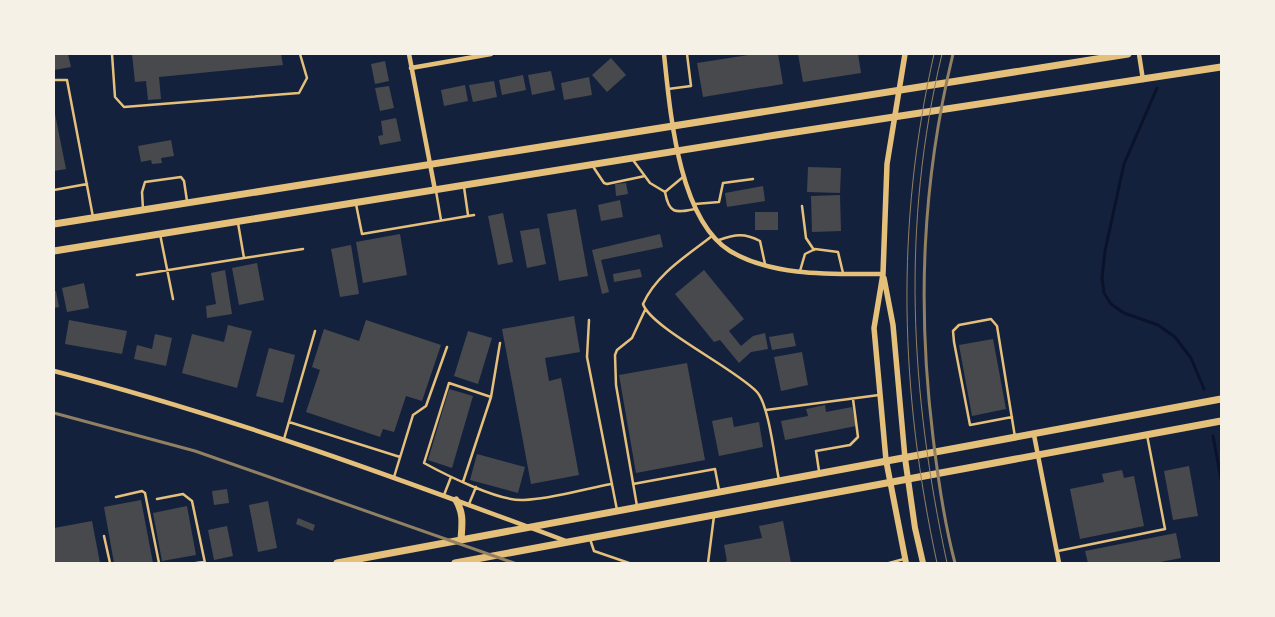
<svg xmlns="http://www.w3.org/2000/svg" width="1275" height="617" viewBox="0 0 1275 617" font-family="'Source Sans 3',sans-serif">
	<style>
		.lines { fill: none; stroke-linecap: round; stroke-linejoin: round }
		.stream { stroke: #0b132b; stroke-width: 3 }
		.building { fill: #48494c }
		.service { stroke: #e5c07b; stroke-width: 2.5 }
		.minor { stroke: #e5c07b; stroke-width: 4.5 }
		.tertiary { stroke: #e5c07b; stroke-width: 5.5 }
		.secondary { stroke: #e5c07b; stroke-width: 6 }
		.primary { stroke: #e5c07b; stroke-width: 7 }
		.tram { stroke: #918062; stroke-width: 1 }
		.rail { stroke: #918062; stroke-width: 3 }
	</style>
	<rect width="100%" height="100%" fill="#14213d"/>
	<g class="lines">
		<!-- stream -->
		<path class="stream" d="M1157 88 1124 164 1105 251 1102 278 1104 293 1111 304 1124 313 1158 325 1175 337 1191 358 1204 389
			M1213 436 1221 479"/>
	</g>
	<!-- building -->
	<path class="building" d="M54 54H68L71 67 54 70Z
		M132 54H281L283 65 159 77 161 99 148 100 146 81 135 82Z
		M755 54H778L783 84 703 97 697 63Z
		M798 54H858L861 73 803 82Z
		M611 58 626 75 607 92 592 75Z
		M385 61 389 81 375 84 371 64Z
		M551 71 555 90 532 95 528 75Z
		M523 75 526 90 502 95 499 80Z
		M589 77 592 95 564 100 561 83Z
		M494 81 497 97 473 102 469 85Z
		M465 85 468 101 444 106 441 90Z
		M389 86 394 108 380 111 375 88Z
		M54 109 66 169 54 171Z
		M396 118 401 141 380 145 378 136 383 135 381 121Z
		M171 140 174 156 161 158 162 163 152 164 151 160 141 162 138 146Z
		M808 167 841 168 840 193 807 192Z
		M626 183 628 194 616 196 615 184Z
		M763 186 765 201 727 207 725 193Z
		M840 195 841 231 812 232 811 196Z
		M620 200 623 217 601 221 598 205Z
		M576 209 588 276 559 281 547 214Z
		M755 212H778V230H755Z
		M503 213 513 262 498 265 488 216Z
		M539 228 546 264 527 268 520 231Z
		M400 234 407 275 363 283 356 242Z
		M660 234 663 247 601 260 609 292 602 294 592 250Z
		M351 245 359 294 340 297 331 249Z
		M257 263 264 300 239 305 232 268Z
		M640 269 642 277 614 282 613 274Z
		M225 270 232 314 207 318 206 306 216 304 211 273Z
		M704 270 744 319 729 331 741 346 753 336 765 333 768 349 751 352 739 363 720 340 714 342 675 294Z
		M84 283 89 308 67 312 62 288Z
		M54 291H56L59 307 54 308Z
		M574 316 580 352 545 358 549 381 561 378 579 475 531 484 502 329Z
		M69 320 127 331 122 354 65 344Z
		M366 320 441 345 422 401 406 396 394 432 383 429 380 437 306 412 320 370 312 367 324 329 359 341Z
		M228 325 252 331 237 388 182 373 192 334 224 342Z
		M468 331 492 338 478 384 454 376Z
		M793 333 796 346 772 350 769 337Z
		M155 334 172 338 166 366 134 359 137 345 152 349Z
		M993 339 1006 409 972 416 959 345Z
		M269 348 295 355 283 403 256 396Z
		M802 352 808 385 781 391 774 357Z
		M687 363 705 460 636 473 619 375Z
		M449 389 473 396 452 468 428 460Z
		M825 405 826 412 852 407 856 426 785 440 781 421 808 416 806 409Z
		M732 417 734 427 759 422 763 447 719 456 712 421Z
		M477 454 525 467 518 493 470 480Z
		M1189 466 1198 516 1173 520 1164 471Z
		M1122 470 1124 478 1134 476 1144 526 1080 539 1070 489 1104 482 1102 474Z
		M227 489 229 503 214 505 212 491Z
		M141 500 153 563H114L104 507Z
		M268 501 277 548 258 552 249 505Z
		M187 506 196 555 162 561 153 513Z
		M298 518 315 525 313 531 296 524Z
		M92 521 100 563H54V528Z
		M783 521 791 563H722L727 561 724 545 762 538 759 526Z
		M227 526 233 556 214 560 208 530Z
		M1176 533 1181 558 1155 563H1088L1085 551Z"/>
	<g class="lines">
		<!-- service -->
		<path class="service" d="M112 54 115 97 124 107 299 93 307 78 300 54
			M54 80H67L93 217
			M668 89 691 86 687 54
			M633 160 650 183 665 192
			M592 165 604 183 607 184 645 176
			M683 177 665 192C669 214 675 213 695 209
			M464 187 468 215
			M54 190 87 184
			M436 191 441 220
			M356 204 362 234 474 215
			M695 204 719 202 723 183 753 179
			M802 206 806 238 814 250
			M143 209 142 192 145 182 181 177 184 181 187 201
			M238 223 244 258 303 249
			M160 234 173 299
			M712 236C688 255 656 274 643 304 651 328 736 369 757 392 769 405 775 461 779 480
			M719 240C735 234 745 233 760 241L765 264
			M800 271 805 254 815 249 838 252 843 273
			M137 275 244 258
			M589 320 587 357 617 510
			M491 397 449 383 424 463C446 475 500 502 524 500 553 499 583 489 611 484
			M766 410 879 395
			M1012 417 970 425 954 342 953 331 959 325 991 319 997 326 1015 437
			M289 422 400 457
			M284 439 315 331
			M819 471 816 451 850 445 858 437 853 399
			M394 477 413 415 426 406 447 347
			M463 482 491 397 500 343
			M633 484 715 469 719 490
			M444 495 451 477
			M116 497 142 491 145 493 159 563
			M157 499 183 494 192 501 205 563
			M469 504 476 487
			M637 506 616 385 615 355 617 350 632 338 645 310
			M104 536 110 563
			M590 539 594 551 629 563
			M1058 551 1165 529 1147 435
			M196 563 204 562
			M708 563 714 516
			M889 563 904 559"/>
		<!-- minor -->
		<path class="minor" d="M409 54 435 190
			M664 54C670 110 678 219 730 251 773 277 834 274 883 274
			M1139 54 1143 80
			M411 68 491 54
			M54 371C229 416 397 478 566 541
			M1034 435 1059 563"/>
		<!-- tertiary -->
		<path class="tertiary" d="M884 278 893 325 905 458
			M886 460 874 328 883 274 887 164 905 54"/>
		<!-- secondary -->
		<path class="secondary" d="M905 458 915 528 923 563
			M886 460 906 563"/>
		<!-- primary -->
		<path class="primary" d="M54 224 1128 54
			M54 251 776 135 1221 67
			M456 500C464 514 462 524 461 540
			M337 563 1221 399
			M455 563 1221 421"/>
		<!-- tram -->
		<path class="tram" d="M934 54C895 226 900 392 937 563
			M942 54C901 225 910 392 947 563"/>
		<!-- rail -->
		<path class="rail" d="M953 54C922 182 917 306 933 437 938 479 944 522 955 563
			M54 413 195 451 514 563"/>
	</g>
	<!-- border -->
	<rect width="1275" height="617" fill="none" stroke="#f6f1e7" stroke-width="110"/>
</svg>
